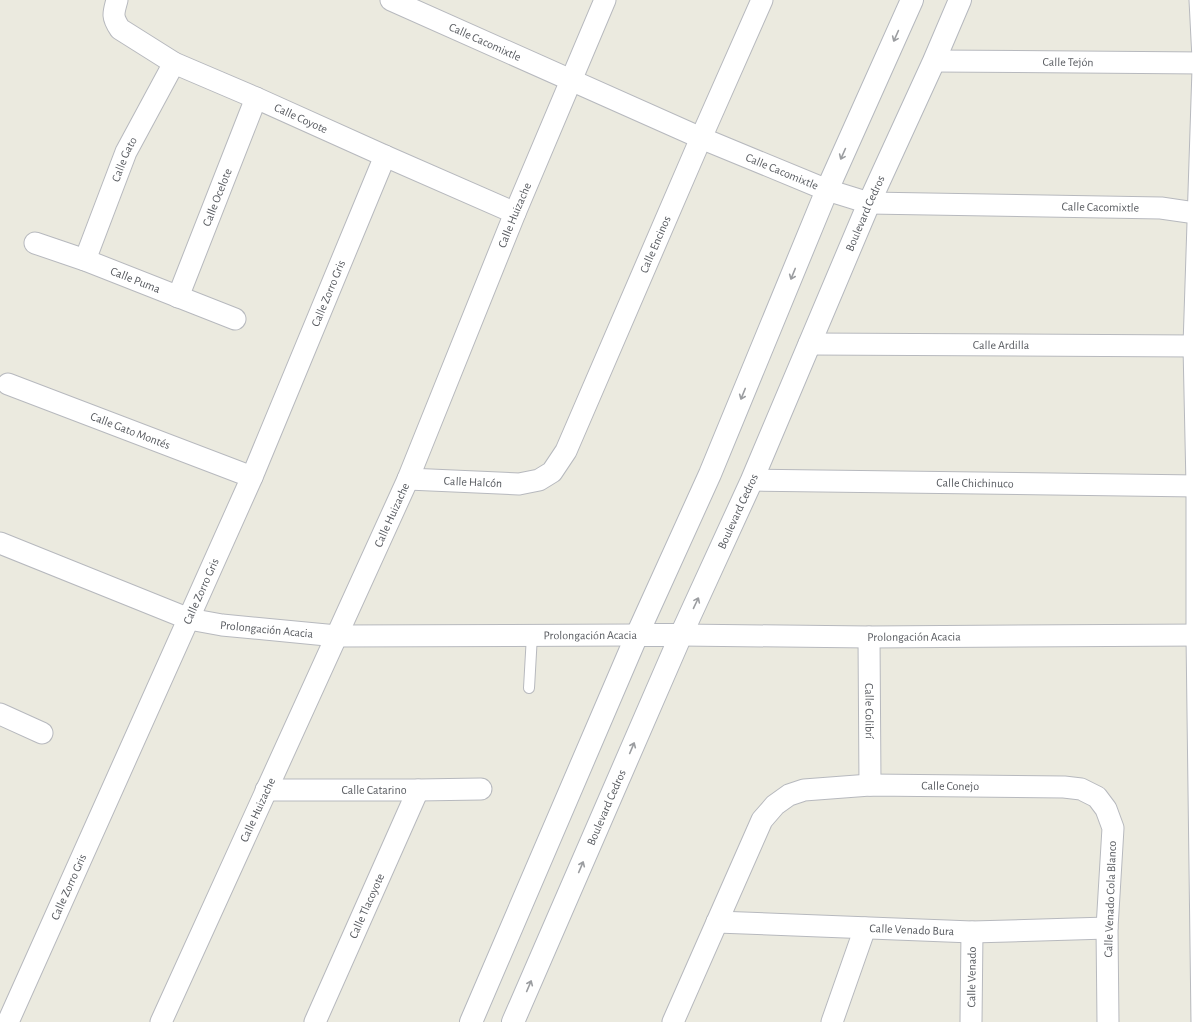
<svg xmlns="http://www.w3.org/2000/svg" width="1203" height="1022" viewBox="0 0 1203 1022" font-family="'Alegreya Sans',sans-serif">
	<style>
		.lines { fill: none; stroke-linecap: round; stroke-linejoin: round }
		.lane-casing { stroke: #b7b9be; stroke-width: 12 }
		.street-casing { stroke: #b7b9be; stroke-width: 23 }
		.secondary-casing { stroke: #b5b8be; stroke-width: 24 }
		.lane { stroke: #fff; stroke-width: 10 }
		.street { stroke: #fff; stroke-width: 21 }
		.secondary { stroke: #fff; stroke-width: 22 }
		.oneway { stroke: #9b9da0 }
		.labels { text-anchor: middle; stroke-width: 3.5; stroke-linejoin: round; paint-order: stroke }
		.street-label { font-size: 12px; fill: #585b60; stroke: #fff }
	</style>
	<rect width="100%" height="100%" fill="#ebeadf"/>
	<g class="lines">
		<defs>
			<path id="lane" d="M529 688 532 635"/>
			<g id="street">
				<path id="s1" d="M117 0C113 14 112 17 120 29L174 63 256 98 385 156 515 213"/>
				<path id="s2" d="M391 0 701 138 827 190 869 203 1161 208 1203 214"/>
				<path d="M1200 0 1203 59"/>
				<path id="s3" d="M934 61 1203 63"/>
				<path id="s4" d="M35 243 85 260 235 319"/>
				<path id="s5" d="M85 260 126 152 174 63"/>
				<path id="s6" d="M178 297 256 98"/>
				<path id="s7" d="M809 344 1194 346"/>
				<path id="s8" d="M8 384 252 477"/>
				<path id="s9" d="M408 479 519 484 539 480 552 472 566 451 701 138 762 0"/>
				<path id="s10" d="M752 480 1197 486"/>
				<path id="s11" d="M0 543 189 619 222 625 337 636 637 635"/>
				<path id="s12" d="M681 635 869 637 1203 635"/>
				<path id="s13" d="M869 637 870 785"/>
				<path d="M0 714 42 733"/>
				<path id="s14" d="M266 790H418L481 789"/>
				<path id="s15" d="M717 922 972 932 1107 928"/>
				<path id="s16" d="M8 1022 252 477 385 156"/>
				<path id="s17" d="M161 1022 408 479 515 213 605 0"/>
				<path id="s18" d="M315 1022 418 790"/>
				<path id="s19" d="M673 1022 762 820 775 805 789 795 804 790 870 785 1064 787 1081 789 1097 797 1106 809 1113 828 1107 928 1108 1022"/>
				<path d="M832 1022 865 928"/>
				<path id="s20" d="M971 1022 972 932"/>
				<path d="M1202 1022 1197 635V486L1194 346 1203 69"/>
			</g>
			<g id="secondary">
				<path d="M637 635H681"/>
				<path d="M471 1022 637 635 710 474 827 190 912 0"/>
				<path id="s21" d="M513 1022 681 635 752 480 869 203 934 61 960 0"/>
			</g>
		</defs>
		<!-- lane casing -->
		<use href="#lane" class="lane-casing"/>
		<!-- street casing -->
		<use href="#street" class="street-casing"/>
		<!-- secondary casing -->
		<use href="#secondary" class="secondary-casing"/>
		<!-- lane -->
		<use href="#lane" class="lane"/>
		<!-- street -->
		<use href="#street" class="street"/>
		<!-- secondary -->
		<use href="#secondary" class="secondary"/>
	</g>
	<!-- one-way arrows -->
	<defs><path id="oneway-shaft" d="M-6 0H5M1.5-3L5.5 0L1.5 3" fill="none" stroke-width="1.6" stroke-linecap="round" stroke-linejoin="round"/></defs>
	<g class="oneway">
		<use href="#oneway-shaft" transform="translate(896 36) rotate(114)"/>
		<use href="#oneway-shaft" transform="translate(843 154) rotate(114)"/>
		<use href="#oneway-shaft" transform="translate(793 274) rotate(112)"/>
		<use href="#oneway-shaft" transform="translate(743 394) rotate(112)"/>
		<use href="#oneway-shaft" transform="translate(696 603) rotate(-65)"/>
		<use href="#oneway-shaft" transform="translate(632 748) rotate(-67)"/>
		<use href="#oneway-shaft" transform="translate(581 867) rotate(-67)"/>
		<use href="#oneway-shaft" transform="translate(529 986) rotate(-67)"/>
	</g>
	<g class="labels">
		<!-- street labels -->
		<g class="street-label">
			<text dy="4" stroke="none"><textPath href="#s2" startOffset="103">Calle Cacomixtle</textPath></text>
			<text dy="4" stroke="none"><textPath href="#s3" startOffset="134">Calle Tejón</textPath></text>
			<text dy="4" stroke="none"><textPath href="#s1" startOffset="233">Calle Coyote</textPath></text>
			<text dy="4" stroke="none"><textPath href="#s5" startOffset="108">Calle Gato</textPath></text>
			<text dy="4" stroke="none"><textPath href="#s2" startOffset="427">Calle Cacomixtle</textPath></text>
			<text dy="4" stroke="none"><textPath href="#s6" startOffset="107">Calle Ocelote</textPath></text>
			<text dy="4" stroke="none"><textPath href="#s2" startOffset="751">Calle Cacomixtle</textPath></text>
			<text dy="4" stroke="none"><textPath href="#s21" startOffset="882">Boulevard Cedros</textPath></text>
			<text dy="4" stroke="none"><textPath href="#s17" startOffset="881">Calle Huizache</textPath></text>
			<text dy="4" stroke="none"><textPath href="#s9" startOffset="397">Calle Encinos</textPath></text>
			<text dy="4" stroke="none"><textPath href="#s4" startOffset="107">Calle Puma</textPath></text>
			<text dy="4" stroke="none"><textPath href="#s16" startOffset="796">Calle Zorro Gris</textPath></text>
			<text dy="4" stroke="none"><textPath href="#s7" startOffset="192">Calle Ardilla</textPath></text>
			<text dy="4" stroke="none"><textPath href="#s8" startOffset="131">Calle Gato Montés</textPath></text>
			<text dy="4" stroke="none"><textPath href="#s9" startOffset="65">Calle Halcón</textPath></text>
			<text dy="4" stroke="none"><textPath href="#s10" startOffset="223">Calle Chichinuco</textPath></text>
			<text dy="4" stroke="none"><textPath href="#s21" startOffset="558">Boulevard Cedros</textPath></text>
			<text dy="4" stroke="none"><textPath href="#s17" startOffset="557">Calle Huizache</textPath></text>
			<text dy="4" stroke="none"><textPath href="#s16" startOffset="472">Calle Zorro Gris</textPath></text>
			<text dy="4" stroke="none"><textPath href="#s11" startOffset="282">Prolongación Acacia</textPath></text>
			<text dy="4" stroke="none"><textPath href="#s11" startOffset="606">Prolongación Acacia</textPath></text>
			<text dy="4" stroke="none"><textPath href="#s12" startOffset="233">Prolongación Acacia</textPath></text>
			<text dy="4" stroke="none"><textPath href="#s13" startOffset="74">Calle Colibrí</textPath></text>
			<text dy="4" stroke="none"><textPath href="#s19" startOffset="420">Calle Conejo</textPath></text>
			<text dy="4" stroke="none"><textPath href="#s14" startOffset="108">Calle Catarino</textPath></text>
			<text dy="4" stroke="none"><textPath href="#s21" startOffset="234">Boulevard Cedros</textPath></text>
			<text dy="4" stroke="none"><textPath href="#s17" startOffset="233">Calle Huizache</textPath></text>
			<text dy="4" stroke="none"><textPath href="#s16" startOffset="148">Calle Zorro Gris</textPath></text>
			<text transform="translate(1110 899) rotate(-88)" y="4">Calle Venado Cola Blanco</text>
			<text dy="4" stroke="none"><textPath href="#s18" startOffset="127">Calle Tlacoyote</textPath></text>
			<text dy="4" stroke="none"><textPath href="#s15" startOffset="195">Calle Venado Bura</textPath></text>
			<text dy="4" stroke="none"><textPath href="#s20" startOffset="45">Calle Venado</textPath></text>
		</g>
	</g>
</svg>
